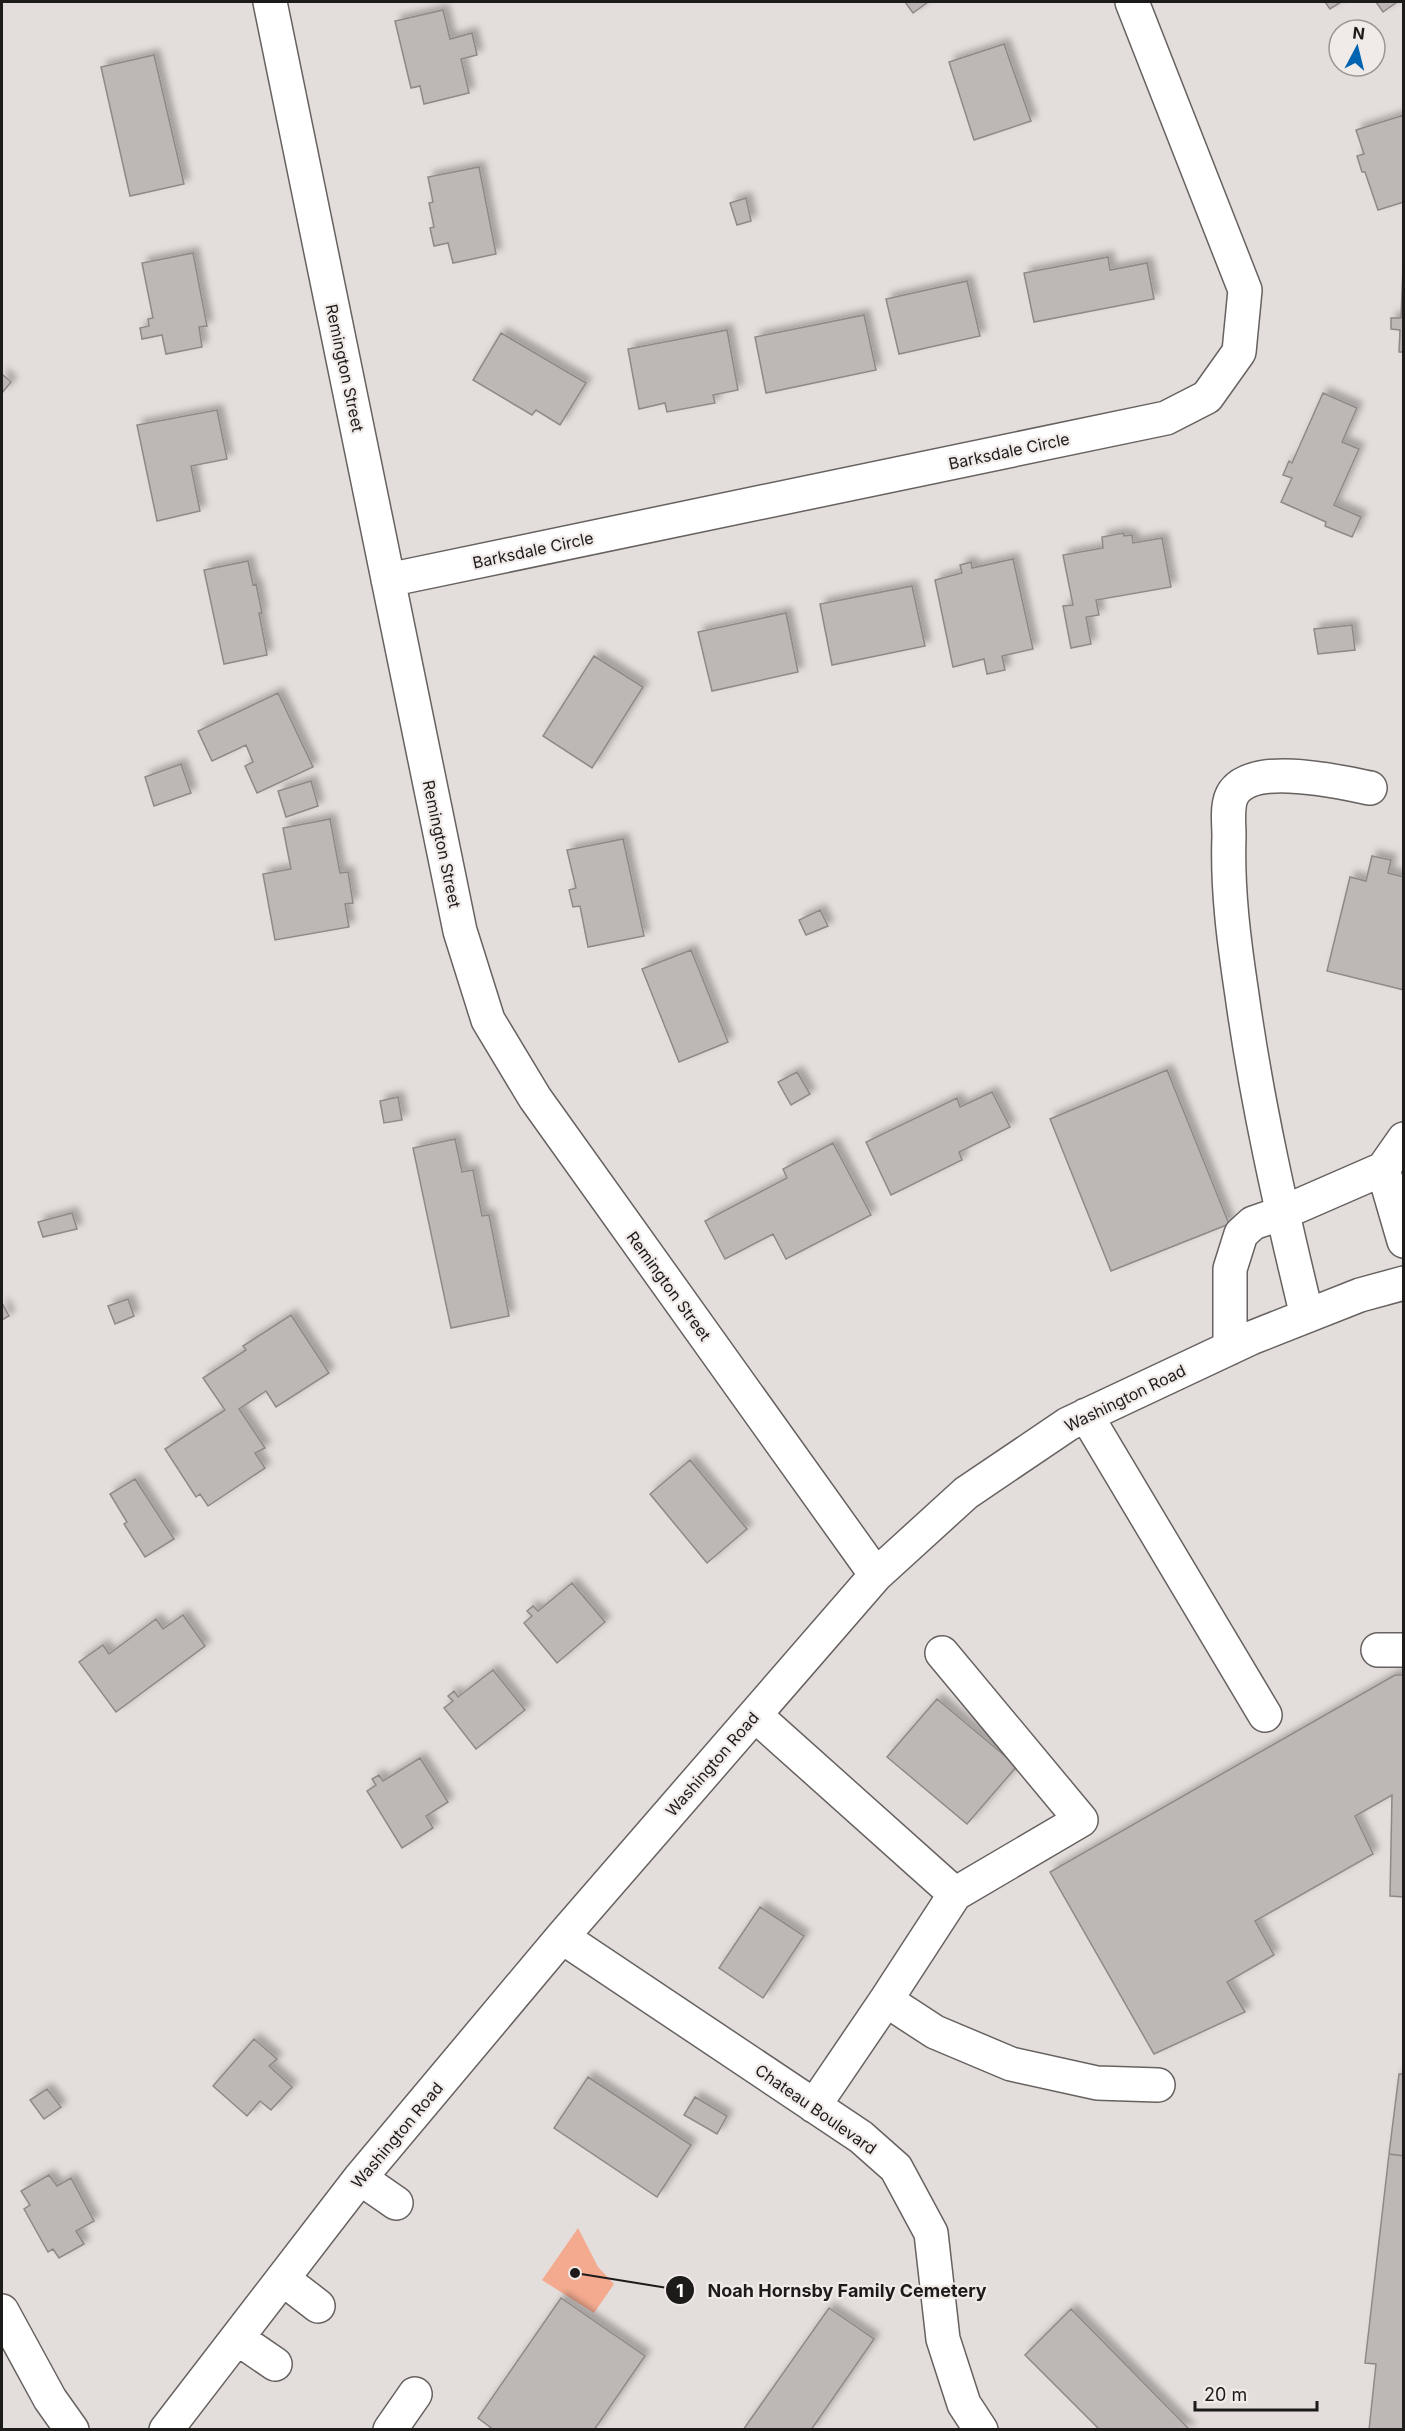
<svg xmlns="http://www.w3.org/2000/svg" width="1405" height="2431" viewBox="0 0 1405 2431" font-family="Inter,sans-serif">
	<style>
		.green { fill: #f4aa8f }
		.building { fill: #bdb7b5; stroke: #8f8987; stroke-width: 1.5; filter: url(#shadow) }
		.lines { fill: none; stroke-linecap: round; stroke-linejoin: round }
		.minor-casing { stroke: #676260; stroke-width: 36 }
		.minor { stroke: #fff; stroke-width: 33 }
		.labels { text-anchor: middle; stroke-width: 4.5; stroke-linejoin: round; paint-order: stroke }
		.street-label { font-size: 16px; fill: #1d1b1a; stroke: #f0eae8 }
		.leader { fill: none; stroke: #1d1b1a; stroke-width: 2 }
		.callout-dot { fill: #1d1b1a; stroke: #f0eae8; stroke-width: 2 }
		.mark-label { font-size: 18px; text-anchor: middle; font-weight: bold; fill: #fff }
		.callout-label { font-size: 18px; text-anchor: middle; font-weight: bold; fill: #1d1b1a; stroke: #f0eae8; stroke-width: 4.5; stroke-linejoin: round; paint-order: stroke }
	</style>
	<defs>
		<filter id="shadow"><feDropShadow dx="5.5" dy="-5.5" stdDeviation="3" flood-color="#0004"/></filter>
	</defs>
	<rect width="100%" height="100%" fill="#e3dddb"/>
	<!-- green -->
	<path class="green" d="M578 2228 598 2267 614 2284 594 2313 542 2280Z"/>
	<!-- building -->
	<path class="building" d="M905 2H928L913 13Z
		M1325 2H1341L1330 9Z
		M1376 2H1397L1383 12Z
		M443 10 450 39 472 33 477 55 461 59 469 93 424 104 420 86 411 88 395 21Z
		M1004 44 1031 121 974 140 949 62Z
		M154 55 184 184 130 196 101 67Z
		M1404 115V202L1378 210 1365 172H1362L1357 156 1364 154 1356 130Z
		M479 167 496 254 453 263 448 243 434 246 430 228 434 227 429 203 433 202 428 177Z
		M746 198 751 221 737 225 730 203Z
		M193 253 207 326 199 327 202 347 166 354 162 335 142 339 140 328 149 326 148 319 153 318 142 263Z
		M1108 257 1110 270 1147 263 1154 299 1034 322 1024 273Z
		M1403 267H1404V352H1399L1400 330 1391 329V318H1401Z
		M967 281 980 336 899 354 886 299Z
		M864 315 876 370 766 393 755 337Z
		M727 330 738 390 713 395 715 403 667 412 665 403 639 409 628 349Z
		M501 333 586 383 560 425 536 410 532 415 473 380Z
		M2 374 11 382 2 393Z
		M1323 393 1357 408 1342 442 1359 449 1334 505 1361 517 1352 537 1325 526 1326 522 1281 502 1292 478 1283 475 1289 461 1292 463Z
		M217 410 227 459 191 466 200 511 157 521 137 425Z
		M1123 533 1124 536 1132 535 1133 543 1162 538 1171 587 1096 600 1099 615 1086 617 1091 644 1071 648 1063 606 1073 605 1063 555 1103 548 1102 537Z
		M1013 559 1033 649 1002 656 1005 670 987 674 984 659 953 667 935 580 962 573 960 565 971 562 972 568Z
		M248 561 253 585 256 584 262 613H259L267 655 224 664 204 570Z
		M912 586 925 646 832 665 820 604Z
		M786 613 798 672 712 691 698 632Z
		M1352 625 1355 650 1318 654 1314 629Z
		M594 656 643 687 592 768 543 736Z
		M278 693 313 767 257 793 245 766 253 762 246 745 212 761 198 731Z
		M181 764 191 793 154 806 145 777Z
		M311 781 318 806 286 817 278 791Z
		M330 819 340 873 348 872 353 903 345 904 349 927 275 940 263 874 291 869 283 828Z
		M623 839 644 936 588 947 580 906 573 907 569 890 576 888 567 850Z
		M1372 856 1391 860 1388 873 1404 877V990L1327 971 1350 877 1366 881Z
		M820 910 828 926 806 935 799 920Z
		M691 950 728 1042 679 1062 642 969Z
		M1167 1070 1229 1224 1111 1271 1050 1119Z
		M797 1072 810 1094 791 1105 778 1082Z
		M992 1092 1010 1127 959 1152 962 1160 891 1195 866 1142 957 1098 960 1107Z
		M398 1097 402 1120 384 1123 380 1101Z
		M455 1139 462 1172 473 1170 482 1216 489 1215 509 1316 451 1328 413 1148Z
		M833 1143 871 1215 786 1259 773 1234 725 1259 705 1221 787 1178 783 1169Z
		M72 1213 77 1229 43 1237 38 1222Z
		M128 1299 134 1316 115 1324 108 1306Z
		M2 1303 9 1316 2 1320Z
		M291 1315 329 1373 276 1407 266 1391 239 1409 265 1448 255 1453 265 1468 208 1506 200 1494 196 1497 165 1449 225 1410 203 1378 246 1350 243 1346Z
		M690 1460 747 1529 707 1563 650 1494Z
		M135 1479 174 1539 145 1557 124 1524 127 1522 110 1494Z
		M572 1583 605 1622 557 1663 524 1623 532 1616 527 1611 533 1606 538 1611Z
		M183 1615 205 1646 116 1712 79 1662 103 1645 109 1654 156 1619 163 1629Z
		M493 1670 525 1710 476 1749 444 1708 453 1701 448 1696 454 1691 458 1697Z
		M1395 1675H1404V1897L1390 1896 1392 1795 1355 1816 1373 1854 1255 1921 1274 1955 1227 1982 1245 2012 1154 2054 1050 1872Z
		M937 1699 1017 1766 967 1824 887 1757Z
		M420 1758 448 1802 426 1816 433 1828 402 1848 367 1791 376 1785 372 1779 379 1775 383 1781Z
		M760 1907 804 1936 763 1998 719 1968Z
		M254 2039 277 2059 269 2066 292 2087 271 2110 260 2101 247 2116 213 2086Z
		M1399 2074H1404V2156L1389 2154Z
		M588 2077 691 2145 657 2197 554 2128Z
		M47 2089 61 2107 44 2119 30 2100Z
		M695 2097 727 2116 717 2134 684 2115Z
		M1389 2154 1404 2156V2430H1369L1376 2364 1365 2363Z
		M49 2175 57 2186 71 2178 94 2221 76 2231 84 2244 59 2258 53 2249 48 2252 24 2209 30 2205 21 2191Z
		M561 2298 645 2356 594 2430H494L478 2418Z
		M829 2308 874 2339 811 2430H743Z
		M1071 2309 1190 2430H1100L1025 2355Z"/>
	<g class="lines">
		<defs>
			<path id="minor" d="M270 2 460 931 488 1020 535 1098 876 1575
				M388 580 1166 418 1207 397 1239 352 1245 290 1132 2
				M1383 1169 1404 1139
				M1307 1316C1281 1209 1257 1103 1242 995 1234 942 1227 889 1229 836 1229 823 1226 803 1234 792 1256 762 1340 782 1370 788
				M1230 1348V1269L1241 1234 1253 1223 1282 1213 1383 1169 1404 1241
				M1086 1415 1265 1715
				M1378 1650H1404
				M942 1653 1081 1820 955 1894 886 2000 935 2032 1011 2064 1097 2083 1158 2085
				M755 1715 955 1894
				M562 1937 861 2137 896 2168 931 2233 943 2339 964 2404 981 2430
				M814 2106 886 2000
				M360 2178 396 2203
				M283 2279 318 2306
				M2 2311 50 2399 72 2430
				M237 2338 275 2364
				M166 2430 360 2178 562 1937 876 1575 966 1493 1068 1424 1251 1338 1360 1295 1404 1283
				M390 2430 415 2394"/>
		</defs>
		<!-- minor casing -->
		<use href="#minor" class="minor-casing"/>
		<!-- minor -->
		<use href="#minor" class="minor"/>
	</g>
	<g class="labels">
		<!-- street labels -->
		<g class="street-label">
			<text transform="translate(345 368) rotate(78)" y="6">Remington Street</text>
			<text transform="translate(1009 451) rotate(-12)" y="6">Barksdale Circle</text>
			<text transform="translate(533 550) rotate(-12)" y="6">Barksdale Circle</text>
			<text transform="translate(442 844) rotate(78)" y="6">Remington Street</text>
			<text transform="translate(669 1286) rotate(54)" y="6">Remington Street</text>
			<text transform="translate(1125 1398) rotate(-26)" y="6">Washington Road</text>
			<text transform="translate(712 1764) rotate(-49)" y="6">Washington Road</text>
			<text transform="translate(816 2109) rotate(35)" y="6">Chateau Boulevard</text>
			<text transform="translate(397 2135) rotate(-50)" y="6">Washington Road</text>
		</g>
	</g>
	<!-- callouts -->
	<path class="leader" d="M575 2273L680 2290"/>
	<g class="callout-dot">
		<circle cx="575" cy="2273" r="6"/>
		<circle cx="680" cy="2290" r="15"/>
	</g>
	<g class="mark-label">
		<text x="680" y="2297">1</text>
	</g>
	<g class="callout-label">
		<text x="847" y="2297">Noah Hornsby Family Cemetery</text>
	</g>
	<!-- border -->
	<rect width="1405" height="2431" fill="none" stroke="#1d1b1a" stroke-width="6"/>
	<!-- north arrow -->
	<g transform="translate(1357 48) rotate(7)"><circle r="28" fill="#f0eae8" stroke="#9c9796" stroke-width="1.5"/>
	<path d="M0-4.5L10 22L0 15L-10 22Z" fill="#0264b1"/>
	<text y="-9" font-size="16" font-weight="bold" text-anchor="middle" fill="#1d1b1a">N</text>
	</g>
	<!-- scale -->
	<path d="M1195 2401v9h122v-9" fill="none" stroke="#1d1b1a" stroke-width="3"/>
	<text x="1204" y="2401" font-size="18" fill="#1d1b1a" stroke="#f0eae8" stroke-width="4.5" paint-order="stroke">20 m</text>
</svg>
